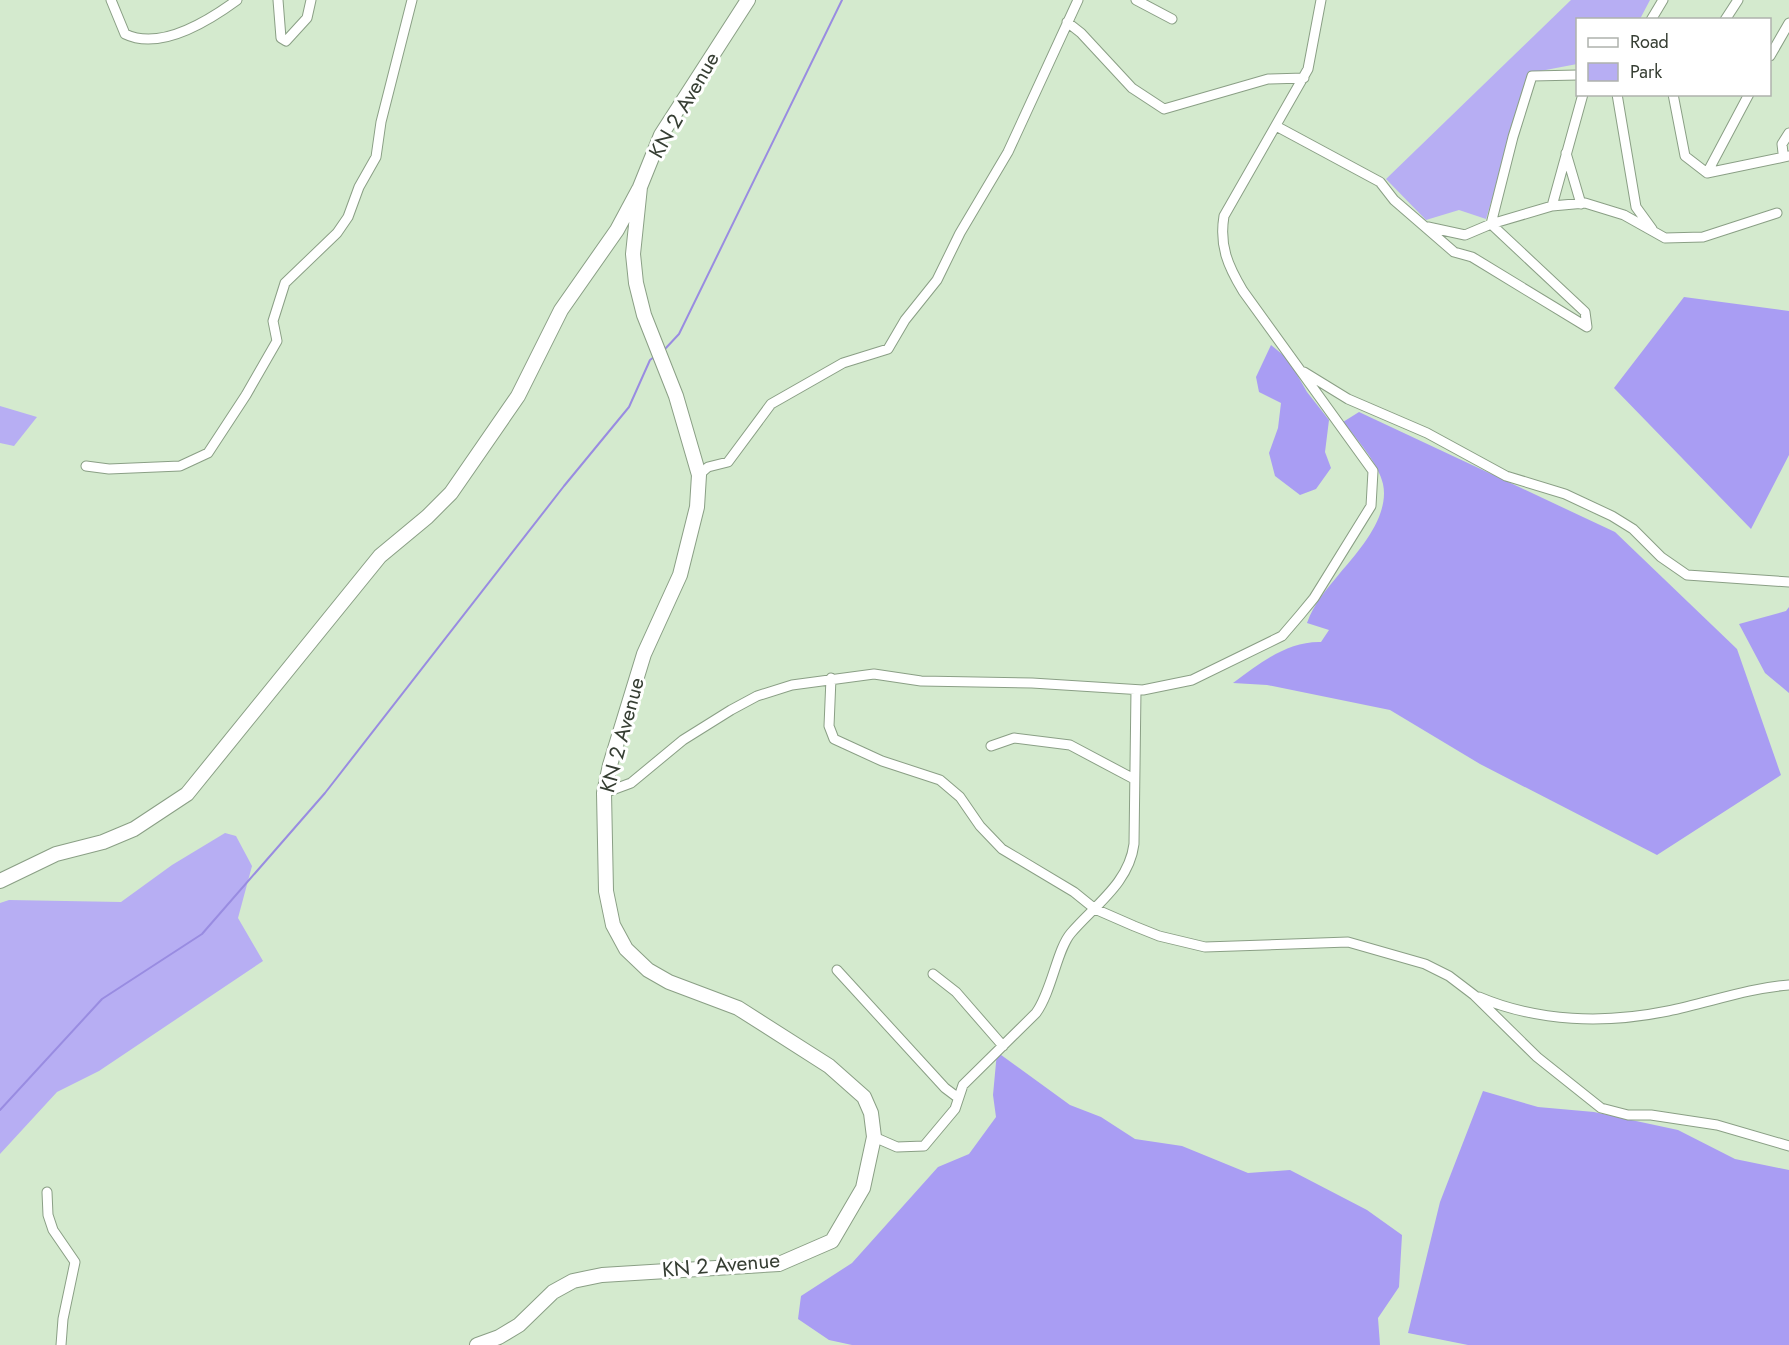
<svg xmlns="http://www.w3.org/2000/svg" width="1789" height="1345" viewBox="0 0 1789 1345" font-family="Jost,sans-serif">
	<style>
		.green { fill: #b7aef3 }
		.forest { fill: #a99df3 }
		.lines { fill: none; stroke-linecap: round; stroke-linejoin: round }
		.stream { stroke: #998ce1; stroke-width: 2 }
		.street-casing { stroke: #8a9f85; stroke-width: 11 }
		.secondary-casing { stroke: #8a9f85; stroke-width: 16 }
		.street { stroke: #fff; stroke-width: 9 }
		.secondary { stroke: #fff; stroke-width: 14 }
		.labels { text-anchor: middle; stroke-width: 6; stroke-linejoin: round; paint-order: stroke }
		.street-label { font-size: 21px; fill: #363e33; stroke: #fff }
	</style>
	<rect width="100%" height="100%" fill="#d4eace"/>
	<!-- green -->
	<path class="green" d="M1571 0H1650L1640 19 1578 20 1577 64 1530 73 1486 219 1459 210 1426 220 1386 179Z
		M0 406 37 417 14 446 0 443Z
		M225 833 236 836 252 866 238 918 263 961 99 1071 57 1092 0 1154V903L9 900 121 902 172 865Z"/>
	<!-- forest -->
	<path class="forest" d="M1684 297 1789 311V455L1751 529 1614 388Z
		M1271 345 1288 359 1307 392 1329 420 1325 452 1331 468 1316 489 1300 495 1275 476 1269 453 1278 428 1281 403 1259 392 1256 377Z
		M1359 412 1615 532 1737 649 1781 775 1657 855 1480 764 1390 710 1267 685 1233 683C1259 664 1287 641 1321 642L1329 630 1307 623C1314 603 1327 589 1340 573 1359 551 1390 516 1383 484 1379 464 1355 437 1343 422Z
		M1789 607V693L1765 673 1739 624 1786 611Z
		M997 1052 1070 1105 1101 1117 1135 1139 1182 1146 1248 1173 1290 1170 1367 1210 1402 1235 1399 1287 1378 1318 1380 1345H852L829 1340 798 1319 801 1296 852 1263 938 1167 969 1154 996 1117 993 1095Z
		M1483 1091 1538 1107 1594 1112 1678 1130 1735 1159 1789 1170V1345H1468L1408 1333 1440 1202Z"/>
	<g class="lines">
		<!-- stream -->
		<path class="stream" d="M665 349 679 334 842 0
			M0 1110 102 999 202 934 325 793 564 486 629 407 650 360 654 357"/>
		<defs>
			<path id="street" d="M111 0 125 34C160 51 207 22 237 0
				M278 0 281 38 286 41 307 18 311 0
				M1136 0 1172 19
				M1651 20 1663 0
				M1725 20 1738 0
				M1067 22 1081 33 1132 88 1164 109 1268 79 1304 78
				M1770 56 1789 23
				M1617 94 1636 207 1652 229
				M1673 94 1685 156 1707 173 1789 156
				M1276 126 1380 182 1394 200 1454 252 1472 257 1587 327 1585 312 1491 224 1513 137 1532 76 1578 75
				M1566 153 1581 204
				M1783 153 1782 144 1789 133
				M1707 173 1749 94
				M1552 206 1583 94
				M1428 227 1465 235 1491 224 1552 206 1585 203 1624 215 1665 238 1703 237 1777 213
				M1304 372 1348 399 1427 433 1506 476 1565 494 1612 516 1633 529 1661 557 1687 575 1789 582
				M86 466 109 469 180 466 208 453 246 395 277 341 273 321 285 283 337 233 348 217 359 187 376 157 381 122 412 0
				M699 475 708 467 728 462 771 404 843 363 888 349 905 320 937 280 960 233 1008 152 1078 0
				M831 678 829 726 834 739 882 761 940 780 960 797 980 826 1002 849 1074 892 1095 909 1134 926 1159 936 1205 947 1348 942 1425 964 1449 976 1474 995 1537 1057 1601 1108 1628 1115H1651L1717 1125 1789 1146
				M991 746 1014 738 1070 745 1134 779
				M604 793 631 783 683 740 731 710 757 696 792 685 874 674 921 681 1032 683 1143 690 1192 680 1282 636 1300 615 1314 598 1371 506 1373 471 1243 291C1228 266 1219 246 1224 216L1308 69 1321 0
				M837 970 945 1088 957 1097
				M933 974 956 992 1003 1046
				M1479 997C1538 1022 1605 1024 1668 1011 1708 1003 1748 988 1789 985
				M874 1137 897 1147 924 1146 955 1109 963 1085 1036 1013C1052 991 1057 949 1071 933 1095 905 1129 883 1134 844L1136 690
				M47 1192 48 1215 53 1230 75 1262 63 1319 61 1345"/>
			<path id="secondary" d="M0 881 56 854 103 842 134 829 187 794 380 556 427 517 451 493 518 396 561 310 617 230 639 189
				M477 1345 499 1337 519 1325 553 1292 573 1281 602 1275 779 1264 832 1241 863 1188 874 1137 871 1113 864 1097 829 1066 738 1008 669 982 648 970 626 949 613 925 606 891 604 793 610 765 644 654 680 575 697 507 699 475 676 396 644 315 636 283 633 254 640 187 661 135 748 0"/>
		</defs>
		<!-- street casing -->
		<use href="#street" class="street-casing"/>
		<!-- secondary casing -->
		<use href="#secondary" class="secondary-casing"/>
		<!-- street -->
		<use href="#street" class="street"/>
		<!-- secondary -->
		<use href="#secondary" class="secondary"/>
	</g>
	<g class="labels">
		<!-- street labels -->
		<g class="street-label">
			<text transform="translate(684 105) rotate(-60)" y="7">KN 2 Avenue</text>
			<text transform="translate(622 735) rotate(-75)" y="7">KN 2 Avenue</text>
			<text transform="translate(721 1265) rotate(-5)" y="7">KN 2 Avenue</text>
		</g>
	</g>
	<!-- legend -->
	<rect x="1576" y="18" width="195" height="78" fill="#ffffff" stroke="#afb2ad" stroke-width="1.5"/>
	<rect x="1588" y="38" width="30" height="9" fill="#ffffff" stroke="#afb2ad" stroke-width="1.5"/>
	<text x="1630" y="48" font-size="18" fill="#363e33">Road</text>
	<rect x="1588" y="63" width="30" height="18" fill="#b7aef3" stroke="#afb2ad" stroke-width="1.5"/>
	<text x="1630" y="78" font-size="18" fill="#363e33">Park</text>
</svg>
